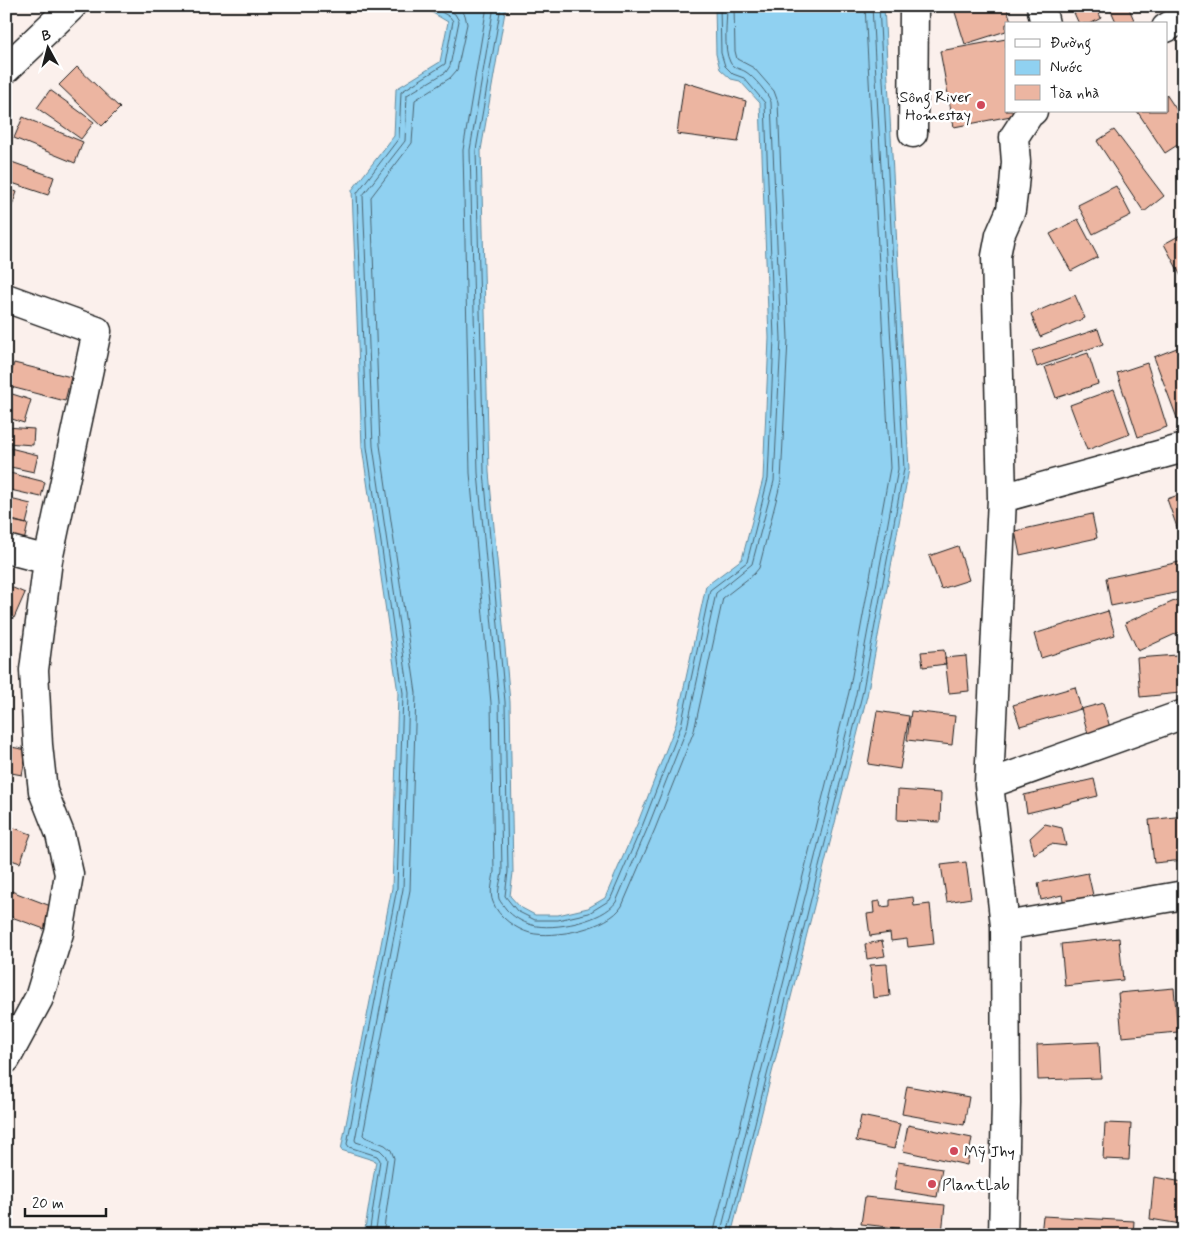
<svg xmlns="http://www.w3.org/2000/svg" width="1190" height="1241" viewBox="0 0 1190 1241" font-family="Mynerve,sans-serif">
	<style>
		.water { fill: #90d1f1; stroke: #62899c }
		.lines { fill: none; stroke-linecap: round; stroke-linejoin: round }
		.shore { stroke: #4a6471; stroke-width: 1 }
		.building { fill: #ecb5a1; stroke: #1c1c1c }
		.street-casing { stroke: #1c1c1c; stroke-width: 31 }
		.primary-casing { stroke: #1c1c1c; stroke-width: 31 }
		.street { stroke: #fff; stroke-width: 28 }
		.primary { stroke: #fff; stroke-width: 28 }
		.poi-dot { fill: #d1495b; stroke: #fff; stroke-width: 2 }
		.labels { text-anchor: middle; stroke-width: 5; stroke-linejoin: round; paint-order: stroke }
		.poi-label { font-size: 16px; fill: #1c1c1c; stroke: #fff; text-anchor: start }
	</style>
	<rect width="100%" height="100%" fill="#fbf0ec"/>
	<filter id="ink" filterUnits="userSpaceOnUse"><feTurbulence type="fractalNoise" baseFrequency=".02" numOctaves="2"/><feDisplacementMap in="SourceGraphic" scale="10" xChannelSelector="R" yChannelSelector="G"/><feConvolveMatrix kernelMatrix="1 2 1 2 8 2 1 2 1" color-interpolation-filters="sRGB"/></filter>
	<g filter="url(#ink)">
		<!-- water -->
		<path class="water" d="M421 6H506L481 150 489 472 510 702 513 873 510 896 520 907 535 915H558L588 908 605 898 638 822 676 724 706 586 742 559 763 479 769 338 760 103 740 81 731 79 720 69 716 54 715 6H884L909 469 867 696 731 1235H364L376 1161 341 1150 392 888 398 693 362 447 352 190 394 136 396 89 440 62 448 22Z"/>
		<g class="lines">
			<!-- shore -->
			<path class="shore" d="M487 6 463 150 470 473 491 703 494 872C493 881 489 893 493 902 498 917 516 929 530 933 554 939 609 928 622 906L655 829 694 731 723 598 754 574 759 568 781 481 788 339 778 102 774 91 754 68 737 59 735 51 734 6
				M494 6 470 150 478 473 499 702 502 872C501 880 497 891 499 899 501 903 504 906 506 909 513 917 522 922 532 925 553 931 603 921 616 902L648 827 687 728 716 593 752 564 774 481 781 339 771 102C769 95 753 76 746 72 740 68 733 69 730 62 723 49 727 21 727 6
				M501 6 476 150 484 472 505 702 508 872 505 896 517 911 535 920H558L589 913 610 900 643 824 681 726 710 590 747 562 768 479 774 338 765 103 744 78 733 74 725 66 721 53 720 6
				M369 1235 380 1160 377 1156 349 1147 347 1144 397 888 403 693 367 447 357 193 399 138 401 92 445 64 453 21 450 17 431 6
				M375 1235 387 1159 385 1155 380 1150 356 1142 355 1140 403 889 409 693 373 446 363 195 405 141 407 95 446 72 450 66 459 21 455 14 443 6
				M383 1235 394 1158 391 1150 385 1145 365 1137 363 1135 410 890 416 693 380 445 371 197 412 143 415 100 450 78 457 70 467 24 465 15 458 6
				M713 1235 849 692 890 468 865 6
				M720 1235 856 694 898 469 872 6
				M727 1235 862 695 904 469 879 6"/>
		</g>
		<!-- building -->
		<path class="building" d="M963 6H1006L1012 24H1006V31L965 44 954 9Z
			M1071 6H1096L1101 18 1090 24H1079Z
			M1109 6H1128L1134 20 1126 24H1117Z
			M1006 39V111H1021V114L954 127 940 51Z
			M77 67 120 108 102 126 59 85Z
			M684 82 746 101 738 142 677 134Z
			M50 90 94 122 81 139 37 108Z
			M1166 94 1184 121V151L1179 144 1165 153 1137 111H1166Z
			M23 117 83 142 75 163 14 138Z
			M1114 130 1164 196 1144 212 1097 141Z
			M6 160 54 177 48 195 6 181Z
			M1116 186 1131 215 1093 234 1078 205Z
			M6 188 17 192 10 211 6 210Z
			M1078 219 1098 257 1071 271 1050 234Z
			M1184 233V274L1181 276 1164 244Z
			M1075 295 1085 318 1040 337 1031 314Z
			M1098 329 1103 344 1037 367 1032 351Z
			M1182 346 1184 351V425L1180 426 1154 357Z
			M1088 353 1098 384 1056 398 1045 367Z
			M14 363 71 377 65 401 7 386Z
			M1147 363 1167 427 1138 437 1117 373Z
			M1114 389 1130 434 1087 450 1070 405Z
			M6 392 31 400 24 423 6 417Z
			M6 427 34 429 33 445 6 443Z
			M6 447 38 455 34 472 6 466Z
			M6 472 45 482 41 497 6 489Z
			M1184 493V547L1167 499Z
			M6 498 31 504 26 524 6 518Z
			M1092 514 1097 538 1020 555 1015 531Z
			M6 520 28 524 23 546 6 542Z
			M958 546 969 580 941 589 929 556Z
			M1184 561V591L1111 606 1106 578Z
			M6 585 25 593 14 618 6 614Z
			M1181 598 1184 603V630L1138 651 1125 623Z
			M1108 611 1115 635 1041 658 1034 634Z
			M944 650 946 664 923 667 921 652Z
			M1177 655 1180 693 1140 697 1137 658Z
			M966 656 969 691 949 693 945 658Z
			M1075 687 1081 709 1020 726 1013 705Z
			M1103 703 1111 731 1089 737 1081 709Z
			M877 711 909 716 900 769 868 764Z
			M911 711 955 716 952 745 907 740Z
			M6 746 27 750 22 775 6 772Z
			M1094 779 1098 796 1027 813 1024 795Z
			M898 790 941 793 940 822 897 820Z
			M1184 816V860L1154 863 1149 820Z
			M1045 824 1062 828 1066 846 1051 844 1034 854 1030 838Z
			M6 825 31 834 20 863 6 858Z
			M966 862 971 898 947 902 941 865Z
			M1088 873 1095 904 1065 910 1062 895 1041 900 1038 883Z
			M6 889 56 908 47 930 6 915Z
			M913 897 914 906 930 904 934 944 908 947 907 939 891 941 890 933 870 936 867 914 874 913 873 902 880 901 881 907 890 906V900Z
			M1119 938 1123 980 1065 986 1061 944Z
			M882 941 885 956 867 959 865 944Z
			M887 964 890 996 873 998 870 965Z
			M1174 988 1178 1032 1122 1037 1118 993Z
			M1099 1042 1101 1078 1038 1080 1037 1045Z
			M907 1086 969 1097 964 1125 902 1114Z
			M861 1116 900 1124 894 1149 856 1141Z
			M1105 1123 1131 1124 1129 1160 1103 1159Z
			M908 1125 972 1138 967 1165 903 1151Z
			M898 1162 942 1169 937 1197 894 1190Z
			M1154 1177 1183 1182 1181 1224 1150 1219Z
			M865 1197 945 1205 942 1233 861 1224Z
			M1043 1216 1134 1221 1133 1235H1041Z
			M829 1227 856 1235H827Z
			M892 1229 923 1235H891Z"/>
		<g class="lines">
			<defs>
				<path id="street" d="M1041 6 1045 24
					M1166 28 1184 17
					M913 133 914 6
					M6 298 97 331 48 560 34 670 38 745 43 791 60 834 69 874 59 933 39 998 6 1059
					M1002 498 1184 448
					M6 549 48 560
					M989 784 1184 714
					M1005 926 1184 895
					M1003 1235 1006 1103 1005 926 989 784 1002 498 996 256 1000 235 1011 210 1014 186 1016 162 1014 137 1029 114 1033 111"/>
				<path id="primary" d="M6 69 72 6"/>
			</defs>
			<!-- street casing -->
			<use href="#street" class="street-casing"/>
			<!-- primary casing -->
			<use href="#primary" class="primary-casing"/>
			<!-- street -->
			<use href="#street" class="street"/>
			<!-- primary -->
			<use href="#primary" class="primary"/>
		</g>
	</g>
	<!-- markers -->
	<g class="poi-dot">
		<circle cx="981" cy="105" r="5"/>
		<circle cx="954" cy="1151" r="5"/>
		<circle cx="932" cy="1184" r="5"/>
	</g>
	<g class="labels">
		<!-- poi labels -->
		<g class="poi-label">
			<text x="971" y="102" text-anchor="end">Sông River<tspan x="971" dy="18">Homestay</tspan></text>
			<text x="964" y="1157">Mỹ Jhy</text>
			<text x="942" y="1190">PlantLab</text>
		</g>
	</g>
	<!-- margin -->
	<rect width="1190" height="1241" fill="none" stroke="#fff" stroke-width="25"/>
	<rect x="12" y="12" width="1165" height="1216" fill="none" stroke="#1c1c1c" stroke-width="2" filter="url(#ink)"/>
	<!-- legend -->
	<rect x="1005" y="22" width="162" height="90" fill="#ffffff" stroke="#a4a4a4"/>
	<rect x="1015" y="39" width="25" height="8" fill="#ffffff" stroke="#a4a4a4"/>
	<text x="1050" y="48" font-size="15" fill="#1c1c1c">Đường</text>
	<rect x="1015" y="60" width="25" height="15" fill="#90d1f1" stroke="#a4a4a4"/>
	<text x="1050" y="72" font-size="15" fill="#1c1c1c">Nước</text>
	<rect x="1015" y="85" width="25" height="15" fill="#ecb5a1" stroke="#a4a4a4"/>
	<text x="1050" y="98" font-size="15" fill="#1c1c1c">Tòa nhà</text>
	<!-- north arrow -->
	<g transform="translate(48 48) rotate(353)" stroke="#ffffff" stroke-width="4" paint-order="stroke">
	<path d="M0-4L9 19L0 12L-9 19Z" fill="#1c1c1c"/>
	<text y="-8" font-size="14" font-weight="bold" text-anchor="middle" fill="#1c1c1c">B</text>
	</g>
	<!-- scale -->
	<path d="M25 1208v8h81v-8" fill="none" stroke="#1c1c1c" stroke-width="2.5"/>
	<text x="32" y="1208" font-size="15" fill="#1c1c1c" stroke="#ffffff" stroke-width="4" paint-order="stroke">20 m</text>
</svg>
